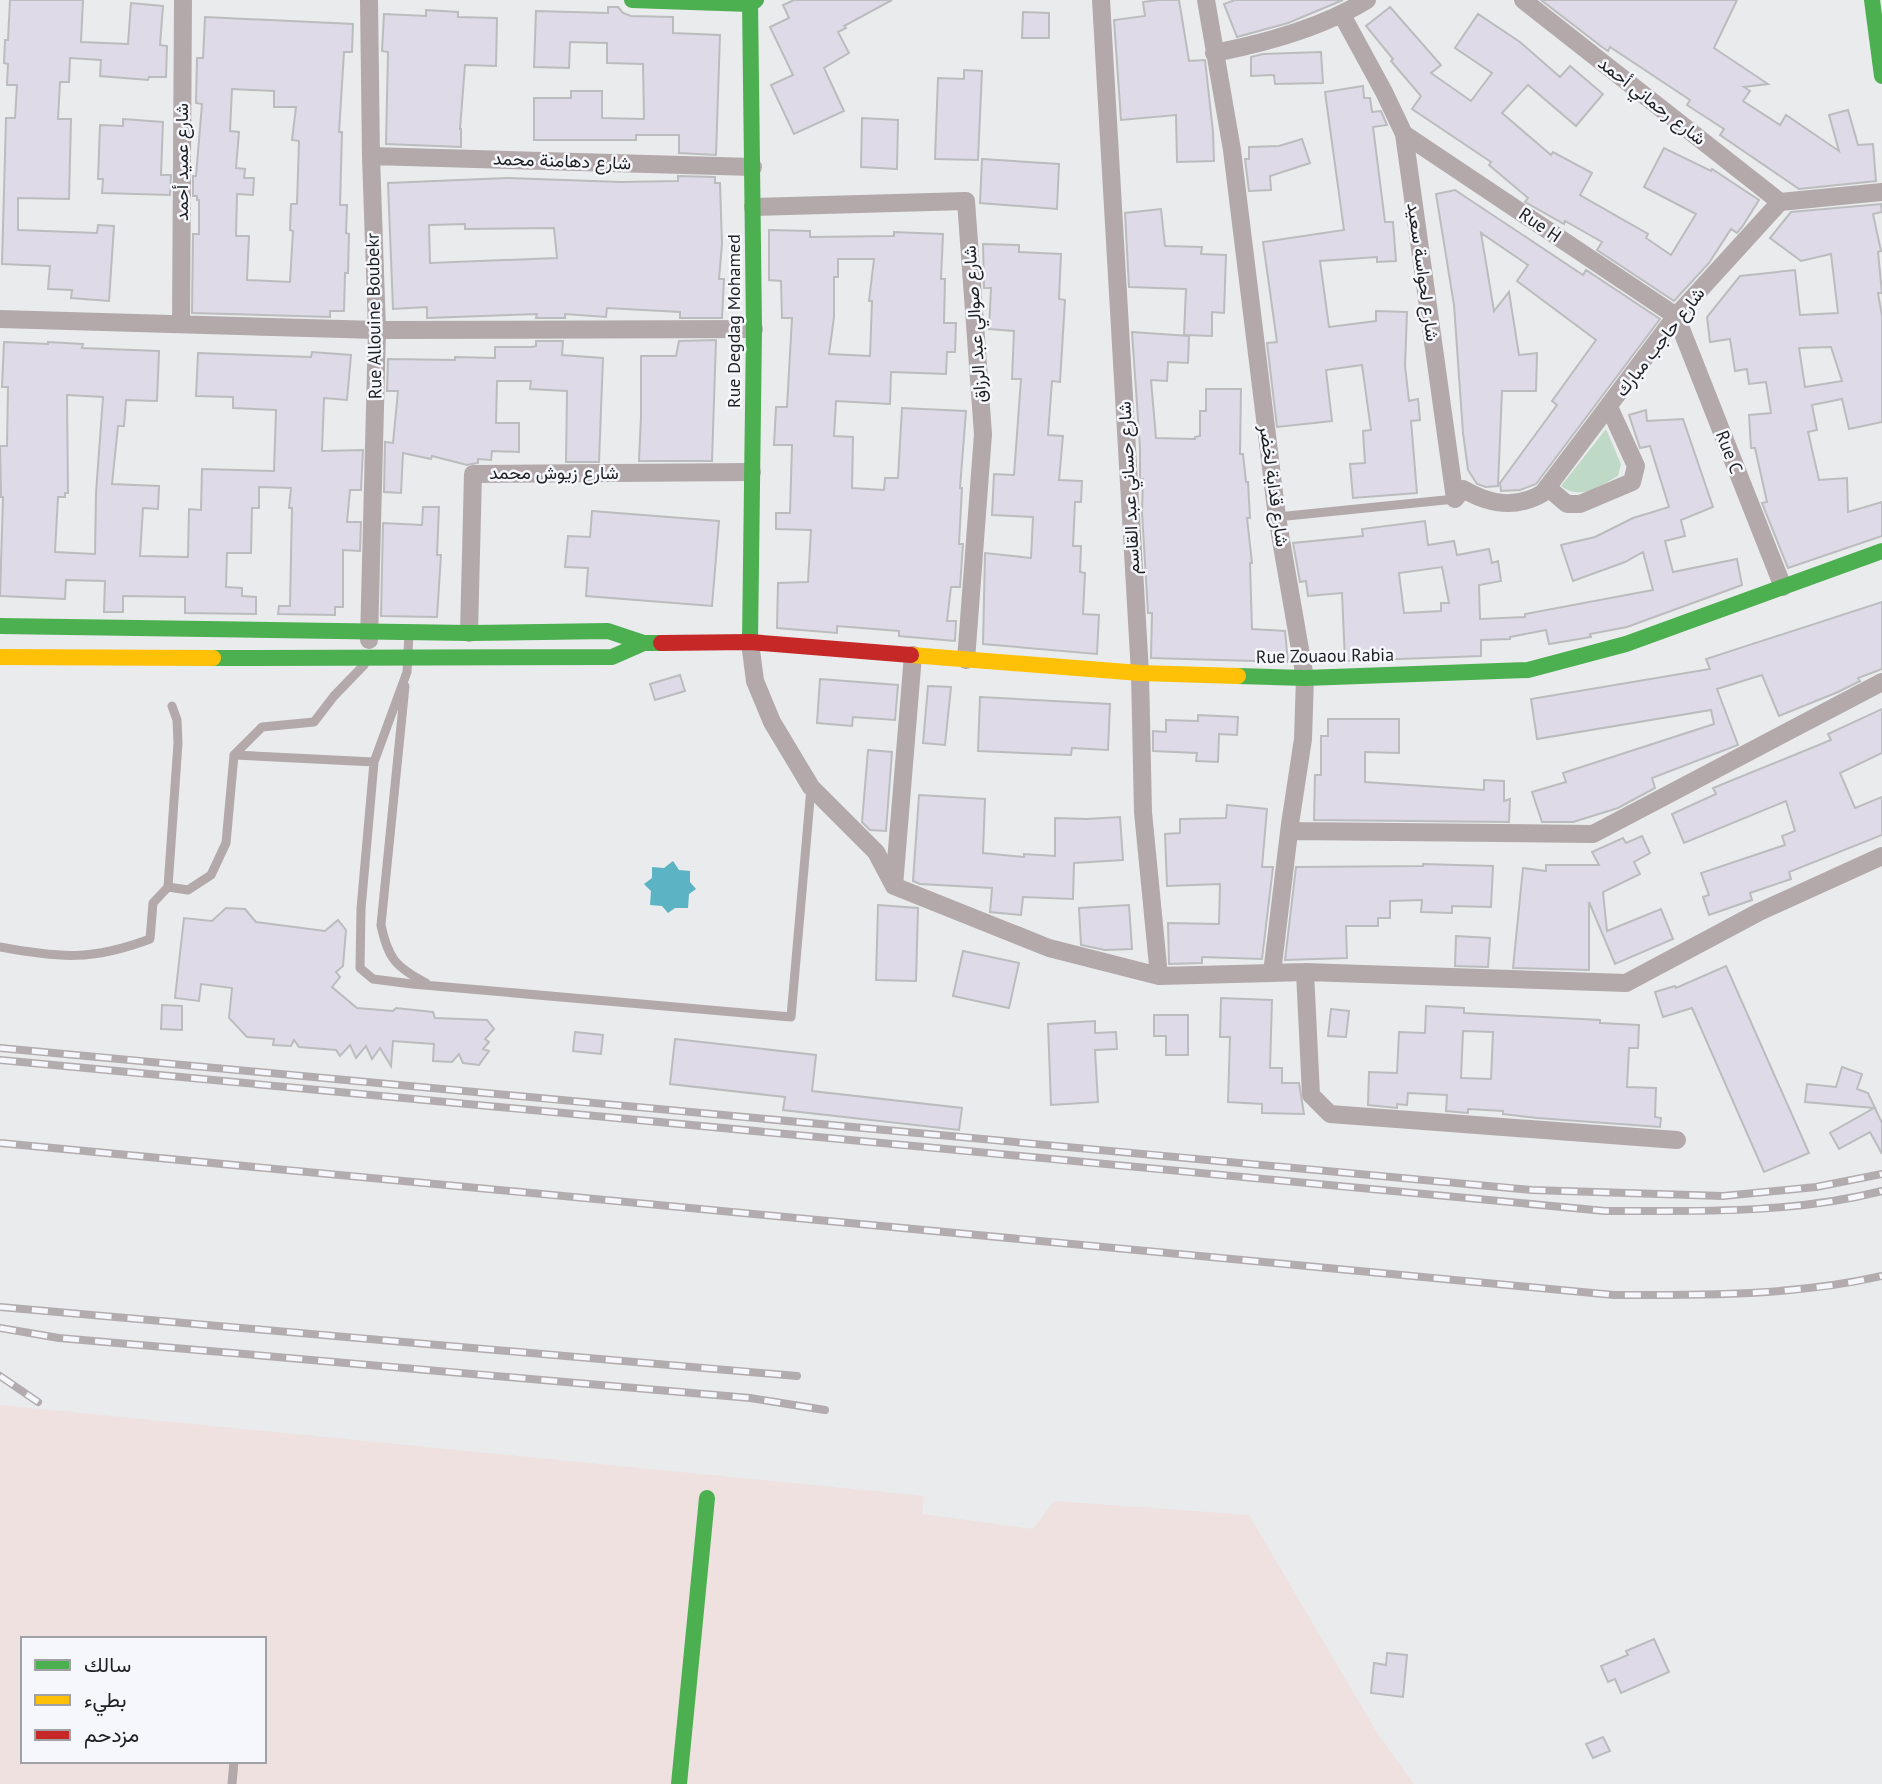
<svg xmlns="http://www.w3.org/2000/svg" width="1882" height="1784" viewBox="0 0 1882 1784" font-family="'PT Sans',Vazirmatn,sans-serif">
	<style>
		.industrial { fill: #eee1df; fill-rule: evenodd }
		.green { fill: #bedac6 }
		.water { fill: #5cb3c4 }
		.building { fill: #dfdae7; stroke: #bbbcbd; stroke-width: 2; fill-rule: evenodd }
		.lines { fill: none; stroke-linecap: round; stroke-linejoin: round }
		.lane { stroke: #b3a9ab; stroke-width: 9 }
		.street { stroke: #b3a9ab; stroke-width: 18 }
		.fast { stroke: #4caf50; stroke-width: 16 }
		.slow { stroke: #ffc107; stroke-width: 16 }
		.jam { stroke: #c62828; stroke-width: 16 }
		.rail-casing { stroke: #b2acae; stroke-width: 8 }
		.rail { stroke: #f5f7fd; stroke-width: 5; stroke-dasharray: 16; stroke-linecap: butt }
		.labels { text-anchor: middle; stroke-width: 5; stroke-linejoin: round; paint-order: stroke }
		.street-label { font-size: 18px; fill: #1e1f21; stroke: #f5f7fd }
	</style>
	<rect width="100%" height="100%" fill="#e9ebed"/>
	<!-- industrial -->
	<path class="industrial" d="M0 1405 924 1496 922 1514 1033 1529 1054 1501 1249 1515 1376 1731 1414 1784H0ZM23 1639H264V1761H23Z"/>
	<!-- green -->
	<path class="green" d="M1606 429 1621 464 1618 476C1599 486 1581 501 1561 486Z"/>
	<!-- water -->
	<path class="water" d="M673 861 679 870 690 871V882L696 889 689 894 688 908H675L668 913 662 906 650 905 651 891 644 884 652 878V867L664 868Z"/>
	<!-- building -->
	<path class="building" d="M10 0H83L81 42 128 44 131 3 163 6 160 45 167 46 166 77H149L148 80 100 76 101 60 70 58 69 82H60L58 119H71L69 199 18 198V230L97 233 98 225 114 226 109 301 71 298 72 290 48 289 50 266 2 264 6 118H15L17 85H7L8 64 4 63 5 40H8Z
		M794 0H892L844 26 846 28 838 32 849 53 824 68 844 111 794 134 771 85 793 75 770 27 789 18 783 5Z
		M1158 0H1179L1189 61 1205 60 1213 132 1214 161 1177 162 1176 115 1121 120 1114 20 1145 16 1143 2Z
		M1235 0H1343L1288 23 1237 37 1224 4Z
		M1541 0H1737L1714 48 1768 84 1744 87 1750 91 1743 101 1780 125 1786 115 1839 151 1829 115 1848 110 1858 145 1873 144 1876 181 1799 189 1720 135 1724 129 1687 105 1690 100 1610 47 1608 51 1602 47Z
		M608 7H618L623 13 631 16 673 17V33L720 35 716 155 679 153V135H636V140H534V98H571V91H602V118L644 119 643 64 607 63V43L570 42 569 68 534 67 536 11 608 13Z
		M1390 7 1441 65 1431 73 1471 101 1492 73 1455 48 1478 14 1520 42 1560 77 1570 66 1603 94 1576 126 1528 85 1502 113 1551 155 1553 152 1592 173 1580 195 1648 234 1646 238 1671 255 1696 214 1644 187 1664 148 1711 171 1712 169 1759 200 1742 227 1737 233 1731 229 1709 263 1674 301 1597 250 1602 242 1565 221 1564 224 1525 202 1528 198 1489 165 1491 162 1412 109 1421 96 1391 61 1393 59 1366 26Z
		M426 10 458 12V17L497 18 496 66 465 65 460 129H461V147L386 144 388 52 382 51 384 14 426 16Z
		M1023 12 1049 13V38H1022Z
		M205 17 353 24 352 52H344L339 132H342L340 205H347L346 233 349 234 348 273H345L344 311H330V317L192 313 193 234H199V200H197V196H193V176H196L202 104 196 103 197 58H203ZM232 89 274 91V107H296L292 140 299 141 297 204H291L290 230 293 231 290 282 247 280 249 236H236L237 194 253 195 254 178H244L245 169 236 168 239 132 230 131Z
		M1321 52 1323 83 1275 84 1274 75 1251 76V57L1263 54Z
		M964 70 982 71 978 160 935 159 938 78 964 79Z
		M1363 86 1364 98H1370L1372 112 1381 111 1387 125 1373 127 1385 222H1393L1396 261 1377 262V257L1320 261 1329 327 1376 321V311L1407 312 1405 366 1409 401 1418 399 1420 420 1411 421 1417 493 1353 498 1350 464 1365 463 1363 431 1371 430 1362 365 1326 370 1332 421 1277 427 1267 343 1277 342 1263 242 1344 230 1325 92Z
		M862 118 898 120 897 169 861 167Z
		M123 119 163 122 161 175H171L170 195 102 193 103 179H98L100 125 123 126Z
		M1302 139 1310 163 1270 176 1271 190 1249 191 1245 159H1249V147L1279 146Z
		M982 159 1059 164 1057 209 980 203Z
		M678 176 715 177V183H720L722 244 719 279H724L722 318H680V312L607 308 606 317 565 314V318H536L537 314 427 318V307L393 309 388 183 507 178 621 182 678 181ZM465 224V229L554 228 557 258 430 263 429 225Z
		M1455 190 1583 275 1586 270 1660 319 1536 484 1520 490 1501 491 1500 483 1557 405 1552 401 1596 340 1517 281 1528 265 1481 233 1494 311 1509 292 1519 355 1537 353 1536 391H1502L1498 486 1486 487 1477 484 1468 470 1463 433 1454 305 1436 194Z
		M1881 204 1882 212 1873 214 1881 251 1878 252 1882 293H1878L1882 316V422L1849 429 1842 399 1812 405 1817 430 1808 432 1819 480 1847 478 1848 512 1882 502V536L1788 568 1762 503 1767 502 1755 448H1751L1749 415 1771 413 1766 382 1749 384 1747 369 1735 371 1730 339 1710 342 1707 317 1740 276 1795 270 1800 315 1838 313 1831 254 1801 261 1770 238 1791 212ZM1831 347 1842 381 1805 387 1799 348Z
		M1161 209 1165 246 1202 247 1201 254 1226 255 1224 313 1212 312V336L1184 335 1186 289 1129 287 1125 213Z
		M769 230 810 231V237L894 236V232L943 234 941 279H945L944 323H956L955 352H947L946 374 891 372 890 404 836 401 834 436 853 437 852 488 884 490 885 478H898L902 408 966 411 960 488H962L959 544H963L960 587H951L947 621H956L955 641 899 636V631L837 626V633L777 628 778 583 808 582 811 530 776 529V513H790L792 445H774L776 407H787L792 318H782L781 281 769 280ZM838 259H874L869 301H872L870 356 829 354 834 317V277H838Z
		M983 244 1019 245V252L1061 254 1059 299 1065 300 1060 382 1052 381 1048 435 1063 436 1059 480 1082 481 1081 502H1075L1073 546H1081L1080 572 1085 573 1083 614 1099 615 1097 654 983 644 985 553 1031 558 1033 517 992 515 994 474 1014 475 1021 379H1012L1014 331 989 329 991 288H984Z
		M1132 332 1189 336 1188 363 1168 362 1167 381 1151 380 1156 438 1195 439V437L1200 436V411H1206V389H1241L1240 454H1243L1246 482H1248L1250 518H1247L1252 563H1250L1252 629 1285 631 1288 662 1151 658 1152 613H1148L1142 512 1143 479H1140V448Z
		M716 340 712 461H639L641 416V356H676L679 341Z
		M536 341H563L562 355 603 358 599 462H566L567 391 530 389 531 381H497L496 423H519V452L492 451 491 460 478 459V463L467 465 432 456 431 459 403 453 401 493 384 492 385 442 393 443 398 391H387L388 359 455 360V357L495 358V347H532L536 346Z
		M4 342 48 344V342L83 344 82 348 159 351 157 401 126 400 124 426H118L112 484 159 486 158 509 143 508 140 556 188 557 189 509 201 510 202 469 274 471 276 410 233 408V397L196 396 198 353 311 357 312 352 351 355 347 400 324 398 322 451 363 450 361 490H350L347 522H361L360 551 343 550V607H335V615L278 614 279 606H290L292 508H289L291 488 259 487V508H252L251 553H227L226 587 242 588V596L256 597V614L185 613V597L123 596V612H104L105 581 66 580 65 599 0 596 3 497H1L0 446H7L8 387H2ZM67 395 103 397 96 493 95 554 55 552 58 497H65V493H68Z
		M1646 410 1647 421 1683 419 1713 507 1681 520 1685 536 1665 541 1673 572 1737 559 1742 585 1627 627 1590 634 1591 637 1549 644 1546 630 1510 637V639L1481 640V656L1345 661 1342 593 1308 596 1306 581 1300 582 1293 543 1363 536 1362 529 1425 521 1428 545 1454 541 1457 555 1489 549 1492 563 1498 561 1501 581 1479 585 1480 619 1525 617V614L1653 590 1643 552 1625 562 1573 581 1561 545 1595 537 1633 518 1669 507 1650 446 1640 448 1629 415ZM1442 567 1449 603H1441V611L1404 613 1399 573Z
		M423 507H439L437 555H441L437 617 381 616 383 523 422 525Z
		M592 511 719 521 712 606 586 596 588 568 565 567 568 536 590 537Z
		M1882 602V669L1858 678 1860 681 1838 692 1779 716 1762 675 1717 689 1738 745 1652 778 1655 788 1618 808 1573 822H1542L1532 792 1566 782 1563 773 1714 724 1711 710 1537 739 1531 699 1710 669 1706 659Z
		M680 675 685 691 655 700 650 684Z
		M820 679 898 685 895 720 853 717 852 726 817 723Z
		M928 686 951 687 945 745 923 743Z
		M980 697 1110 704 1108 750 1072 748 1071 755 978 751Z
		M1882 709V753L1840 773 1855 808 1882 797V835L1789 872 1791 879 1750 893 1752 900 1709 915 1703 897 1709 895 1701 873 1785 845 1782 836 1795 831 1786 801 1684 843 1672 814 1716 794 1713 788 1831 740 1828 734Z
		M1198 715 1238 717 1237 735 1219 734 1218 762 1196 761 1197 753 1153 751V731L1166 732V720L1198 721Z
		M1328 719H1399V753L1365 752V782L1484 790V780L1504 781V801L1510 799 1509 822 1314 820 1315 775H1321V736H1328Z
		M868 750 892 752 886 831 870 830 862 822Z
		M919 795 985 799 983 853 1024 857V854L1055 856V818L1087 819 1120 817 1123 860 1074 863 1073 899 1023 897 1021 915 990 912 992 888 920 884 913 881Z
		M1227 805 1267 809 1262 867H1273L1262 959 1202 957V963L1169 964 1168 923 1219 924 1220 884 1167 886 1165 834 1180 833V819L1226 818Z
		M1642 836 1650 853 1634 862 1640 874 1603 892 1607 931 1661 909 1673 939 1615 964 1589 902V970L1513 968 1523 868 1546 871V865H1599L1592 852 1623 838 1626 843Z
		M1423 864 1493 866 1491 907 1452 906V913L1421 912 1422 900 1390 901V918H1378V926H1346L1347 958 1285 960 1296 867 1423 866Z
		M878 905 918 908 916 981 876 980Z
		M1129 905 1132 949 1105 950 1081 945 1079 908Z
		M226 908 245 909 256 922 325 931 338 920 346 930 343 966 336 972 340 977 332 987 357 1008 393 1011 396 1008 433 1012 435 1018 487 1020 494 1029 485 1039 489 1042 483 1049 489 1051 479 1065 463 1063 459 1054 452 1062 433 1061 434 1044 393 1041 391 1066 380 1048 372 1059 366 1046 356 1058 350 1045 340 1056 336 1050 299 1047 294 1040 291 1046 273 1045 274 1039 247 1037 229 1018 232 988 201 984 199 1001 175 998 184 918 212 921Z
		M1456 936 1490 938 1488 967 1455 966Z
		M963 951 1019 963 1009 1008 953 996Z
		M1726 966 1809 1153 1764 1172 1692 1008 1663 1017 1655 992 1675 986 1676 988Z
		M1221 998 1272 1000 1270 1068H1282V1083H1299L1304 1114 1262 1113V1104L1228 1102 1230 1037H1220Z
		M162 1005 182 1006V1030L161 1029Z
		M1426 1006 1464 1008V1013L1600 1020V1023L1639 1025 1638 1048H1629L1627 1087 1656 1088 1655 1117 1661 1118 1660 1127 1537 1118 1503 1114V1111L1468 1109V1113L1446 1111 1447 1095 1408 1093 1407 1105 1397 1104V1108L1368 1105 1369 1072 1397 1073 1399 1032 1425 1033ZM1463 1031 1493 1032 1491 1079 1461 1078Z
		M1331 1009 1349 1011 1346 1037 1328 1036Z
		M1154 1015H1188V1055H1166V1036H1154Z
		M1095 1021V1033L1116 1032 1117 1049 1095 1050 1098 1102 1051 1105 1048 1024Z
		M575 1032 603 1035 601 1054 573 1051Z
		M675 1039 816 1055 812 1091 962 1108 959 1130 783 1110 785 1097 670 1084Z
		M1842 1067 1862 1074 1857 1089 1868 1093 1882 1123V1154L1870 1132 1839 1149 1830 1133 1874 1108 1805 1102 1807 1084 1836 1087Z
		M1654 1639 1669 1672 1621 1693 1615 1679 1608 1682 1601 1666 1628 1655 1626 1651Z
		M1387 1653 1407 1655 1403 1697 1371 1693 1374 1663 1386 1665Z
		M1603 1737 1610 1751 1593 1758 1586 1744Z"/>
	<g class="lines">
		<!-- lane -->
		<path class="lane" d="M1277 517 1455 499
			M409 633 407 672 374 762 361 909 360 968 373 979 412 984 791 1017 811 788
			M405 686 381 925C388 959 396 967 426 983
			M234 755 374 762
			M168 887 178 743 177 720 172 706
			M0 947C59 958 92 961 150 939L153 903 168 887 188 890 211 875 226 843 234 755 262 727 314 722 334 696 364 665
			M232 1784 234 1761"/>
		<!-- street -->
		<path class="street" d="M1101 0 1140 673 1143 812 1159 976
			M1206 0 1232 150 1277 517 1305 678 1303 739 1290 824 1272 973
			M1523 0 1780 202
			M1342 15 1384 92 1404 134 1455 499 1463 489C1490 505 1516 509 1543 493L1676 316 1780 202 1882 192
			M1214 53C1266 43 1321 28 1367 0
			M1404 134 1676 316 1783 587
			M371 156 753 167
			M753 207 966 201 983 434 966 660
			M0 319 377 330 754 329
			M181 324 183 0
			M1547 487 1567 504H1580L1632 482 1636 466 1609 407
			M469 633 473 474 752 472
			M369 640 377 330 371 156 369 0
			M750 642 755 681 772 722 811 787 876 852 894 886
			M913 655 894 886 1049 948 1159 976 1305 972 1626 983 1759 912 1882 856
			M1289 831 1593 834 1882 682
			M1305 972 1311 1095 1330 1114 1677 1140"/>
		<!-- fast -->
		<path class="fast" d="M632 0 750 4 756 0
			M750 0 754 329 750 642
			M1872 0 1882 76
			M0 626 469 633 608 631 644 643H661
			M213 658 612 657 644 643
			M1238 676 1305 678 1528 670 1626 644 1882 551
			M679 1784 707 1498"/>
		<!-- slow -->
		<path class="slow" d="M911 655 1140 673 1238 676
			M0 657 213 658"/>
		<!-- jam -->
		<path class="jam" d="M661 643 750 642 911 655"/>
		<defs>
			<path id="rail" d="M0 1048 1532 1190 1723 1196 1816 1187 1882 1174
				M0 1060 1605 1211C1697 1211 1792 1214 1882 1191
				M0 1143 1614 1295C1704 1295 1794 1296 1882 1276
				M0 1307 797 1376
				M0 1328 59 1338 750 1398 825 1410
				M0 1376 38 1402"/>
		</defs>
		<!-- rail casing -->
		<use href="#rail" class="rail-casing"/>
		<!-- rail -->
		<use href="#rail" class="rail"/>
	</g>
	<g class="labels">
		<!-- street labels -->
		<g class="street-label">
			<text transform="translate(1652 101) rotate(38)" y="6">شارع رحماني أحمد</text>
			<text transform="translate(562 161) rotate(2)" y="6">شارع دهامنة محمد</text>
			<text transform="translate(182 162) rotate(-90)" y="6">شارع عميد أحمد</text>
			<text transform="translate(1540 225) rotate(34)" y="6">Rue H</text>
			<text transform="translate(1423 272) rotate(82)" y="6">شارع لحواسة سعيد</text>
			<text transform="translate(374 316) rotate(-91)" y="6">Rue Allouine Boubekr</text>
			<text transform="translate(734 321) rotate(-90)" y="6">Rue Degdag Mohamed</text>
			<text transform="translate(975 324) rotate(-94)" y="6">شارع صوالي عبد الرزاق</text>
			<text transform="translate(1660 342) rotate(-52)" y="6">شارع حاجب مبارك</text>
			<text transform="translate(1729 452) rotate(69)" y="6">Rue C</text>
			<text x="554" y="479">شارع زيوش محمد</text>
			<text transform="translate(1274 486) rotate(82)" y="6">شارع قداية لخضر</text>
			<text transform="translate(1129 488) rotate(-93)" y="6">شارع حساني عبد القاسم</text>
			<text transform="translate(1325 656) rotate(-1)" y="6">Rue Zouaou Rabia</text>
		</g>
	</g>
	<!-- legend -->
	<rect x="21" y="1637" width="245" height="126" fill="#f5f7fd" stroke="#9fa1a5" stroke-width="2"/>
	<rect x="35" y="1660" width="35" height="10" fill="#4caf50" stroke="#9fa1a5" stroke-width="2"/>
	<text x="84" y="1672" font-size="21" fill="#1e1f21">سالك</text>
	<rect x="35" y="1695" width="35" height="10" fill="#ffc107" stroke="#9fa1a5" stroke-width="2"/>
	<text x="84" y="1707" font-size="21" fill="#1e1f21">بطيء</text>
	<rect x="35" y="1730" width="35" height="10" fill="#c62828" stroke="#9fa1a5" stroke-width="2"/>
	<text x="84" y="1742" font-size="21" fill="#1e1f21">مزدحم</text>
</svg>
